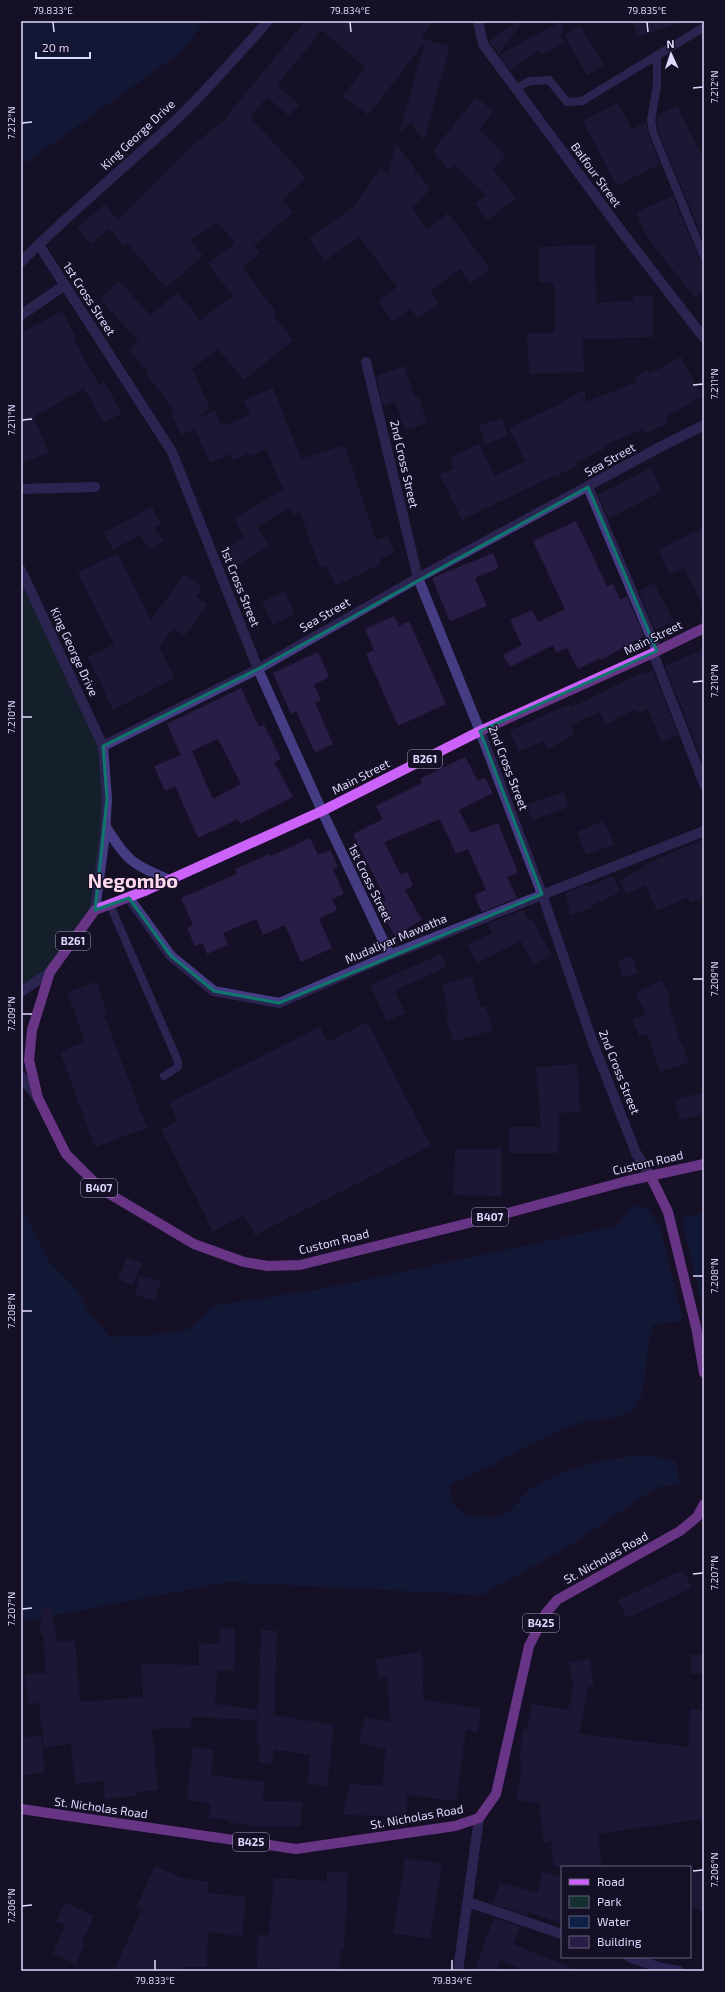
<svg xmlns="http://www.w3.org/2000/svg" width="725" height="1992" viewBox="0 0 725 1992" font-family="'Exo 2',sans-serif">
	<style>
		.green { fill: #143031 }
		.water { fill: #0e2048 }
		.pier { fill: #161027 }
		.building { fill: #291d47; fill-rule: evenodd }
		.lines { fill: none; stroke-linecap: round; stroke-linejoin: round }
		.service { stroke: #453d84; stroke-width: 8 }
		.minor { stroke: #453d84; stroke-width: 10 }
		.tertiary { stroke: #453d84; stroke-width: 10 }
		.primary { stroke: #cc62fa; stroke-width: 10 }
		.marked { fill: none; stroke: #0f766e; stroke-width: 3; stroke-linejoin: round }
		.ticks { fill: none; stroke: #dfd8fe; stroke-width: 1.5 }
		.labels { text-anchor: middle; stroke-width: 3; stroke-linejoin: round; paint-order: stroke }
		.shield { fill: #161027; stroke: #a39cbe; stroke-width: 1 }
		.shield-label { font-size: 11px; font-weight: bold; fill: #dfd8fe }
		.street-label { font-size: 12px; fill: #dfd8fe; stroke: #161027 }
		.town-label { font-size: 20px; font-weight: bold; fill: #fed9ee; stroke: #161027 }
		.neatline { fill: none; stroke: #dfd8fe; stroke-width: 1.5 }
		.ticks-label { font-size: 10px; text-anchor: middle; fill: #dfd8fe }
	</style>
	<rect width="100%" height="100%" fill="#161027"/>
	<!-- green -->
	<path class="green" d="M21 565 103 746 107 799 95 910 58 961 21 992Z"/>
	<!-- water -->
	<path class="water" d="M21 21H205L180 53 21 166Z
		M21 1204 33 1231 50 1263 78 1291 90 1315 110 1337 146 1336 187 1330 213 1306 331 1287 617 1226 631 1206 647 1208 658 1224 704 1213V1320L671 1322 653 1325 647 1348V1361L642 1394 633 1411 614 1417 579 1423 532 1443 489 1467 452 1483C445 1506 463 1517 484 1517 487 1517 492 1518 496 1517 513 1513 517 1501 528 1491 552 1471 621 1453 652 1456 660 1457 668 1460 676 1462L680 1485 657 1487 566 1548 481 1595 228 1582 21 1622Z"/>
	<!-- pier -->
	<path class="pier" d="M681 1216 704 1312V1322L683 1323 659 1222Z"/>
	<!-- building -->
	<path class="building" d="M305 21H434L421 38 450 46 424 140 411 123 399 133 425 42 368 115 343 96 365 67 322 30 277 85 299 105 289 116 267 97 250 117 306 178 282 200 293 212 254 246 260 253 242 267 276 312 273 315 293 340 244 380 218 349 192 369 210 408 196 419 215 411 222 426 250 415 244 400 273 388 301 459 345 445 376 540 388 535 395 553 379 559 381 564 335 586 327 565 320 568 300 512 293 515 290 507 257 527 269 545 234 568 223 551 245 537 234 519 283 489 266 449 250 456 249 453 233 460 230 454 210 463 195 429 181 435 171 412 175 411 146 374 148 372 128 350 138 341 100 299 119 281 150 315 178 293 200 320 233 296 208 264 235 243 217 222 191 240 203 256 166 288 127 243 123 246 109 228 91 244 77 228 105 204 118 220 186 151 223 121Z
		M519 21H523L499 54 489 41Z
		M632 21H679V23L638 37Z
		M560 22 565 30 560 34 564 42 541 55 538 50 510 70 499 55Z
		M580 26 604 65 587 75 564 35Z
		M476 97 493 111 479 130 506 155 493 169 516 198 488 220 475 204 486 195 454 164 448 170 433 151Z
		M618 103 632 129 646 122 648 134 660 164 617 186 583 121Z
		M677 106 704 160V242L658 130 657 116Z
		M396 144 416 170 414 175 417 172 430 189 412 209 427 229 448 213 490 269 471 283 460 269 430 291 439 303 418 319 411 309 393 322 378 301 397 287 359 237 325 261 309 239 356 205 380 168 388 173Z
		M673 196 699 259 704 262V291L695 298 647 237 636 212Z
		M595 245 596 303 633 301V296L653 295 654 337 583 339 584 372 529 374 527 333H555L554 282H539L538 247Z
		M62 311 76 337 73 339 99 385 104 382 122 413 104 423 84 388 33 417 49 452 21 464V333Z
		M681 357 702 396 665 417 668 423 645 433 643 429 604 445 605 448 577 462 578 466 554 477 553 476 462 520 440 475 454 468 450 458 479 444 495 476 525 461 509 428 558 405 585 389V402L637 382 634 377 648 370 649 374Z
		M404 366 415 398 419 397 427 423 405 430 395 402 383 406 376 376Z
		M502 418 508 436 485 444 479 425Z
		M650 468 662 491 609 519 598 495Z
		M152 507 161 524 154 527 164 541 150 550 140 535 113 550 104 533Z
		M576 521 607 586 613 584 620 600 627 596 644 636 601 660 600 658 578 669 567 648 556 653 553 645 510 667 503 655 522 645 510 620 532 610 538 622 565 609 533 541Z
		M704 527V608L684 568 669 574 659 550Z
		M117 553 151 620 184 574 202 587 196 596 208 604 184 636 173 628 159 647 175 678 113 710 88 657 114 644 78 573Z
		M493 553 499 568 475 578 487 606 450 621 432 578Z
		M654 583 674 621 655 630 639 591Z
		M284 591 295 614 273 625 262 602Z
		M394 616 399 626 409 621 446 704 398 726 366 654 374 650 365 629Z
		M704 649V764L665 666Z
		M318 652 329 677 314 685 321 700 315 703 333 744 315 753 296 711 291 714 273 673Z
		M653 671 678 735 661 742 648 708 638 713 636 709 606 725 600 712 571 725 575 734 548 749 543 741 519 752 510 731 570 704 571 708 642 672 644 674Z
		M241 688 259 727 264 725 281 759 274 762 293 797 240 824 238 819 198 838 175 786 165 791 154 766 181 755 167 724ZM218 739 241 784 213 799 192 751Z
		M465 757 478 781 485 778 493 793 459 810 471 833 498 823 518 873 507 877 517 898 482 912 474 895 486 890 468 849 456 854 440 819 384 842 401 875 407 872 413 886 405 890 422 920 395 936 377 905 386 900 353 834 383 819 376 806 422 783 420 779Z
		M563 792 569 807 532 820 527 804Z
		M604 821 614 845 586 855 577 832Z
		M310 838 318 855 330 850 338 867 333 869 344 894 332 899 337 910 319 919 332 948 301 962 285 925 263 935 256 919 223 933 228 945 207 954 203 943 195 946 187 928 193 925 181 898 237 874 235 869 270 854 271 856Z
		M704 839V897L690 903 688 897 657 911 645 885 627 894 619 881 645 867 644 865Z
		M613 876 620 892 591 906 592 908 571 915 565 893 586 885 587 887Z
		M523 910 528 920 532 918 551 955 533 964 521 941 477 963 468 945 492 933 487 924Z
		M441 954 447 967 395 990 405 1013 387 1021 370 985Z
		M632 956 638 973 623 978 618 960Z
		M472 976 481 1007 485 1006 493 1030 454 1042 446 1018 449 1017 445 1004 448 1003 441 985Z
		M662 980 671 999 668 1000 680 1042 681 1041 689 1063 660 1072 647 1033 639 1036 633 1020 646 1015 636 993Z
		M96 982 107 1013 104 1015 147 1128 95 1147 60 1052 85 1042 67 992Z
		M367 1022 431 1146 255 1235 244 1215 213 1231 161 1129 178 1121 169 1103 320 1027 328 1042Z
		M577 1064 580 1112 559 1113 558 1153H509V1127H541L536 1067Z
		M704 1092V1114L680 1120 674 1100Z
		M455 1149H502V1196L454 1195Z
		M127 1257 142 1263 133 1285 118 1279Z
		M140 1276 161 1281 155 1301 135 1295Z
		M683 1570 692 1588 627 1618 618 1600Z
		M52 1607 57 1642 75 1640 80 1702 143 1697 142 1664 199 1665V1643L219 1644 220 1629 234 1628V1670H217L215 1704 258 1710 257 1720 192 1717 191 1728 152 1729 158 1790 136 1792V1796L105 1799 103 1781 75 1784 71 1744 44 1747 39 1703 28 1704 25 1675 46 1673 43 1635H41L39 1621H42L41 1608Z
		M261 1630 277 1631 274 1715 334 1725 327 1786 308 1784 310 1755 274 1749 272 1764 258 1762 260 1744 257 1743Z
		M421 1652 424 1670 422 1671 424 1700 481 1709 478 1732 466 1730 456 1801 407 1795 406 1816 343 1815 350 1784 382 1786 386 1749 359 1743 365 1717 391 1723 387 1677 379 1678 375 1659Z
		M704 1654V1673L691 1674 690 1655Z
		M590 1659 594 1686 588 1687 579 1734 689 1747 690 1709 704 1710V1821L693 1820 598 1834 602 1866 554 1867 551 1846 553 1840 544 1842 539 1803 517 1800 522 1761H519L523 1730 527 1731 532 1704 568 1710 573 1687 569 1662Z
		M41 1735 45 1773 22 1775 21 1738Z
		M193 1747 214 1750 211 1775 264 1782 263 1801 302 1802 301 1826H249V1824L229 1823V1820L209 1818 211 1803 187 1800Z
		M405 1858 442 1864 430 1939 393 1933Z
		M155 1866 181 1878 209 1882 207 1893 246 1897 242 1936 208 1932 207 1967H181V1971H114L141 1910 136 1908Z
		M327 1871 348 1873 344 1948H341L339 1971H281V1968H257L258 1935H269L274 1878 327 1881Z
		M543 1872 562 1878V1924L528 1912 527 1915 493 1904 500 1882 537 1893Z
		M690 1872 704 1873V1911L690 1907Z
		M65 1902 94 1916 82 1942 85 1944 76 1964 53 1954 65 1925 56 1921Z
		M494 1918 520 1927 513 1944 579 1971H527L500 1960 497 1971H474Z"/>
	<g class="lines">
		<!-- service -->
		<path class="service" d="M657 55V85L651 120 653 132 704 257
			M516 88 530 81 549 80 567 102 582 101 704 27
			M110 905 178 1061V1067L164 1076"/>
		<!-- minor -->
		<path class="minor" d="M478 21 483 44 622 232 704 338
			M39 245 172 452 258 669 322 811 390 955
			M21 262C66 217 114 176 162 133 199 99 234 59 268 21
			M21 315 65 285
			M366 362 418 578 480 731 542 894 593 1043 636 1153 650 1175
			M588 487 657 651
			M21 489 95 487
			M21 570 103 746
			M653 653 704 784
			M129 898 171 956 214 991 279 1003 390 955 704 831
			M468 1902 562 1934
			M629 1957 661 1968 679 1971"/>
		<!-- tertiary -->
		<path class="tertiary" d="M106 827C127 861 133 865 170 880
			M95 910 105 834 107 799 103 746 258 669 418 578 662 446 704 425
			M21 992 50 972
			M21 1076 38 1098
			M458 1971 479 1818"/>
		<!-- primary -->
		<path class="primary" d="M704 628 653 653 480 731 322 811 147 890 95 910 50 972 32 1030 29 1060 38 1098 66 1154 101 1189 194 1244 244 1262 268 1266 300 1265 489 1218 627 1181 704 1164
			M650 1175 668 1212 696 1327 704 1373
			M21 1809 296 1849 455 1826 479 1818 496 1794 529 1646 546 1613 557 1600 680 1531 697 1517 704 1504"/>
	</g>
	<!-- marked area -->
	<path d="M0 0H725V1992H0ZM588 487 657 651 480 731 542 894 279 1003 214 991 171 956 129 898 95 910 107 799 103 746 258 669Z" fill="#161027" fill-opacity=".55" fill-rule="evenodd"/>
	<path class="marked" d="M588 487 657 651 480 731 542 894 279 1003 214 991 171 956 129 898 95 910 107 799 103 746 258 669Z"/>
	<!-- ticks -->
	<path class="ticks" d="M53 22 54 32M350 22 351 32M647 22 648 32M693 88 703 87M22 123 32 122M693 385 703 384M22 420 32 419M693 682 703 681M22 717H32M693 979H703M22 1014H32M693 1276H703M22 1311H32M693 1574 703 1573M22 1609 32 1608M693 1871 703 1870M22 1906 32 1905M155 1960V1970M452 1960V1970"/>
	<g class="labels">
		<!-- shield labels -->
		<g class="shield">
			<rect x="408" y="750" width="34" height="18" rx="3"/>
			<rect x="56" y="932" width="34" height="18" rx="3"/>
			<rect x="81" y="1179" width="36" height="18" rx="3"/>
			<rect x="472" y="1208" width="36" height="18" rx="3"/>
			<rect x="523" y="1614" width="36" height="18" rx="3"/>
			<rect x="233" y="1833" width="36" height="18" rx="3"/>
		</g>
		<g class="shield-label">
			<text x="425" y="763">B261</text>
			<text x="73" y="945">B261</text>
			<text x="99" y="1192">B407</text>
			<text x="490" y="1221">B407</text>
			<text x="541" y="1627">B425</text>
			<text x="251" y="1846">B425</text>
		</g>
		<!-- street labels -->
		<g class="street-label">
			<text transform="translate(138 135) rotate(-43)" y="4">King George Drive</text>
			<text transform="translate(596 175) rotate(54)" y="4">Balfour Street</text>
			<text transform="translate(89 299) rotate(57)" y="4">1st Cross Street</text>
			<text transform="translate(610 460) rotate(-29)" y="4">Sea Street</text>
			<text transform="translate(404 464) rotate(77)" y="4">2nd Cross Street</text>
			<text transform="translate(240 587) rotate(68)" y="4">1st Cross Street</text>
			<text transform="translate(325 615) rotate(-30)" y="4">Sea Street</text>
			<text transform="translate(653 638) rotate(-26)" y="4">Main Street</text>
			<text transform="translate(74 652) rotate(65)" y="4">King George Drive</text>
			<text transform="translate(508 768) rotate(69)" y="4">2nd Cross Street</text>
			<text transform="translate(361 777) rotate(-27)" y="4">Main Street</text>
			<text transform="translate(370 883) rotate(64)" y="4">1st Cross Street</text>
			<text transform="translate(396 939) rotate(-23)" y="4">Mudaliyar Mawatha</text>
			<text transform="translate(619 1072) rotate(68)" y="4">2nd Cross Street</text>
			<text transform="translate(648 1163) rotate(-13)" y="4">Custom Road</text>
			<text transform="translate(334 1242) rotate(-14)" y="4">Custom Road</text>
			<text transform="translate(606 1558) rotate(-29)" y="4">St. Nicholas Road</text>
			<text transform="translate(101 1808) rotate(8)" y="4">St. Nicholas Road</text>
			<text transform="translate(417 1817) rotate(-10)" y="4">St. Nicholas Road</text>
		</g>
		<!-- town labels -->
		<g class="town-label">
			<text x="133" y="888">Negombo</text>
		</g>
	</g>
	<!-- border -->
	<rect width="725" height="1992" fill="none" stroke="#161027" stroke-width="44"/>
	<!-- legend -->
	<rect x="561" y="1866" width="130" height="92" fill="#161027" stroke="#66607d"/>
	<rect x="569" y="1879" width="20" height="6" fill="#cc62fa" stroke="#66607d"/>
	<text x="597" y="1886" font-size="12" fill="#dfd8fe">Road</text>
	<rect x="569" y="1896" width="20" height="12" fill="#143031" stroke="#66607d"/>
	<text x="597" y="1906" font-size="12" fill="#dfd8fe">Park</text>
	<rect x="569" y="1916" width="20" height="12" fill="#0e2048" stroke="#66607d"/>
	<text x="597" y="1926" font-size="12" fill="#dfd8fe">Water</text>
	<rect x="569" y="1936" width="20" height="12" fill="#291d47" stroke="#66607d"/>
	<text x="597" y="1946" font-size="12" fill="#dfd8fe">Building</text>
	<!-- north arrow -->
	<g transform="translate(671 54) rotate(357)" stroke="#161027" stroke-width="3" paint-order="stroke">
	<path d="M0-3L7 15L0 10L-7 15Z" fill="#dfd8fe"/>
	<text y="-6" font-size="11" font-weight="bold" text-anchor="middle" fill="#dfd8fe">N</text>
	</g>
	<!-- scale -->
	<path d="M36 52v6h54v-6" fill="none" stroke="#dfd8fe" stroke-width="2"/>
	<text x="42" y="52" font-size="12" fill="#dfd8fe" stroke="#161027" stroke-width="3" paint-order="stroke">20 m</text>
	<rect x="22" y="22" width="681" height="1948" class="neatline"/>
	<g class="ticks-label">
		<text x="53" y="14">79.833°E</text>
		<text x="350" y="14">79.834°E</text>
		<text x="647" y="14">79.835°E</text>
		<text transform="translate(714 87) rotate(-90)" y="4">7.212°N</text>
		<text transform="translate(11 123) rotate(-90)" y="4">7.212°N</text>
		<text transform="translate(714 384) rotate(-90)" y="4">7.211°N</text>
		<text transform="translate(11 420) rotate(-90)" y="4">7.211°N</text>
		<text transform="translate(714 681) rotate(-90)" y="4">7.210°N</text>
		<text transform="translate(11 717) rotate(-90)" y="4">7.210°N</text>
		<text transform="translate(714 979) rotate(-90)" y="4">7.209°N</text>
		<text transform="translate(11 1014) rotate(-90)" y="4">7.209°N</text>
		<text transform="translate(714 1276) rotate(-90)" y="4">7.208°N</text>
		<text transform="translate(11 1311) rotate(-90)" y="4">7.208°N</text>
		<text transform="translate(714 1573) rotate(-90)" y="4">7.207°N</text>
		<text transform="translate(11 1609) rotate(-90)" y="4">7.207°N</text>
		<text transform="translate(714 1870) rotate(-90)" y="4">7.206°N</text>
		<text transform="translate(11 1906) rotate(-90)" y="4">7.206°N</text>
		<text x="155" y="1984">79.833°E</text>
		<text x="452" y="1984">79.834°E</text>
	</g>
</svg>
